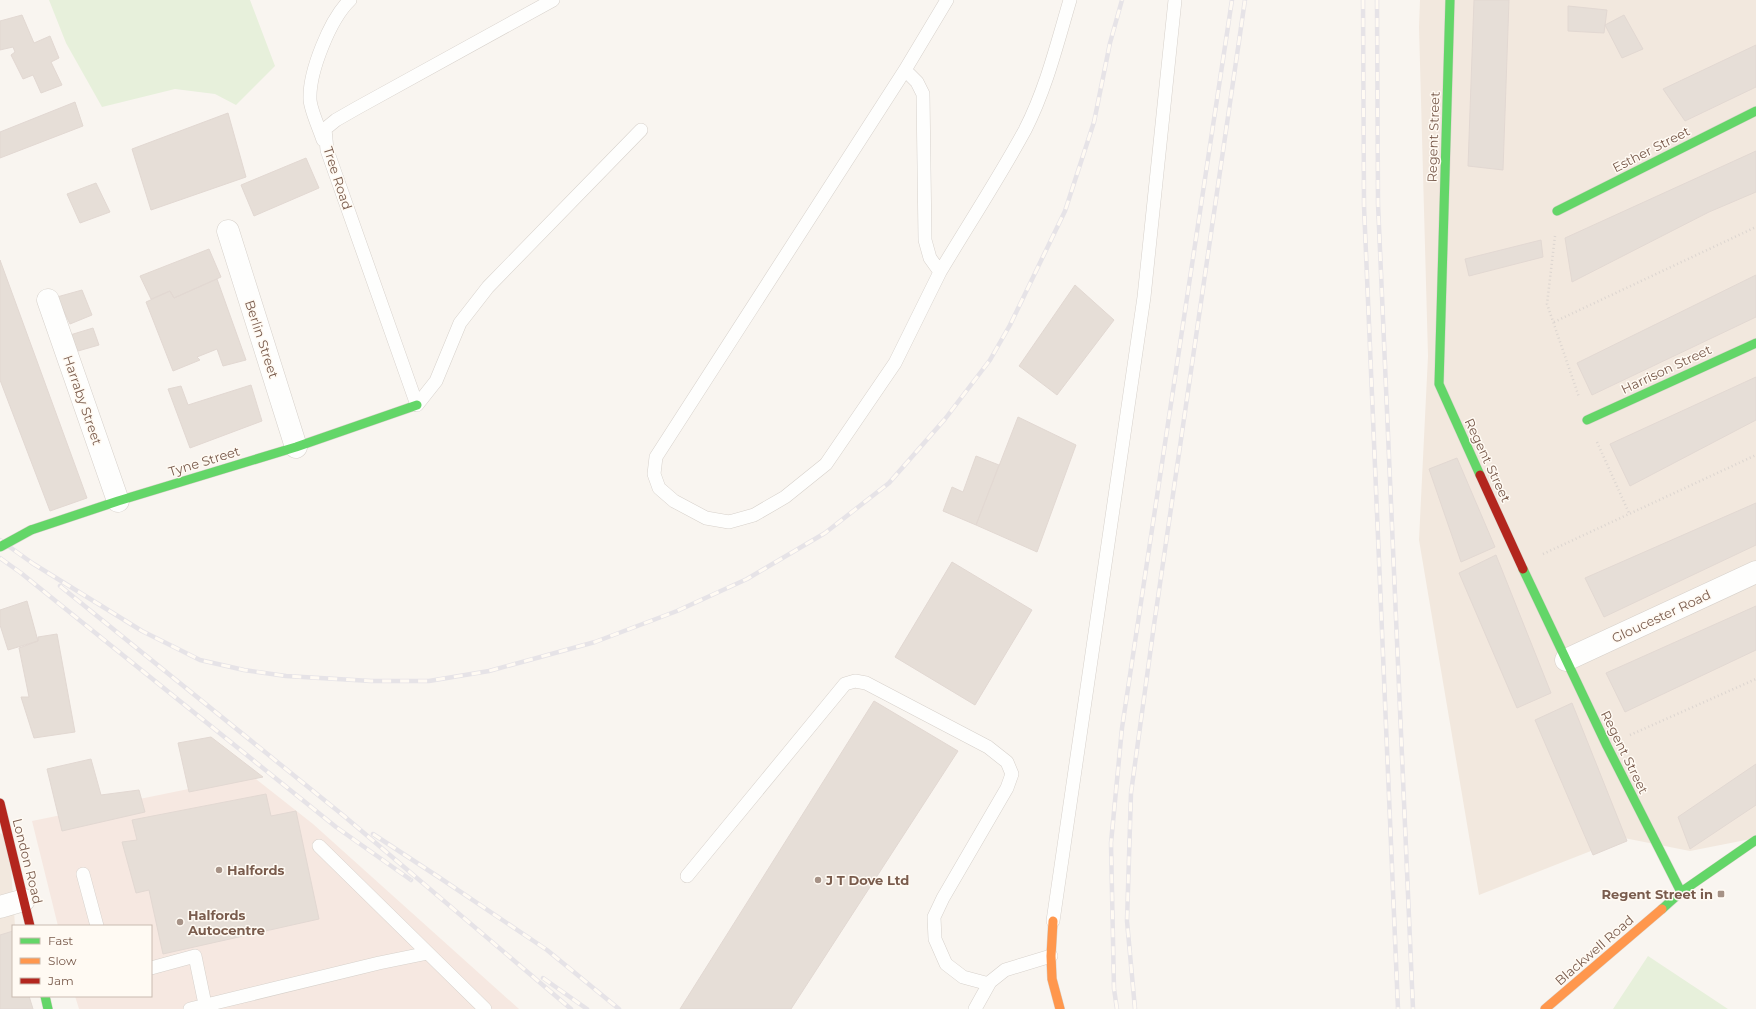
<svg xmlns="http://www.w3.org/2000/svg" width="1756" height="1009" viewBox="0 0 1756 1009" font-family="Montserrat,sans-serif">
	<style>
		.residential { fill: #f2e8de }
		.commercial { fill: #f6e8e1 }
		.green { fill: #e7f0db }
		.building { fill: #e6ded7; stroke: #e2d8d2 }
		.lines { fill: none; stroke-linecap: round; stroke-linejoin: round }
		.lane-casing { stroke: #d7d1cb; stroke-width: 14 }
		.street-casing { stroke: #d7d1cb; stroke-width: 23 }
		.fast-casing { stroke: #d9d2cb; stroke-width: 10 }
		.slow-casing { stroke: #d9d2cb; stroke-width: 10 }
		.jam-casing { stroke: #d9d2cb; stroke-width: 10 }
		.path { stroke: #dcd5d0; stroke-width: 2.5; stroke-dasharray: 1 3; stroke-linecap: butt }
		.lane { stroke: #fefefd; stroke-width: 13 }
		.street { stroke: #fefefd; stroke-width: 22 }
		.fast { stroke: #63d668; stroke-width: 9 }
		.slow { stroke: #ff974d; stroke-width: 9 }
		.jam { stroke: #b3261e; stroke-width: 9 }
		.rail-casing { stroke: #e6e3e7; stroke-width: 4.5 }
		.rail { stroke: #fffaf3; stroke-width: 3; stroke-dasharray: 9; stroke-linecap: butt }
		.fast-bridge-casing { stroke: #d9d2cb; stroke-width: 10; stroke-linecap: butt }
		.fast-bridge { stroke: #63d668; stroke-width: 9 }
		.poi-dot { fill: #a69286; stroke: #fffaf3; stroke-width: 1.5 }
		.labels { text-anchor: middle; stroke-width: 3; stroke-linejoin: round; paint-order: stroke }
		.street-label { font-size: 13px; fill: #7a5c4d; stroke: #fffaf3 }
		.poi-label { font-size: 13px; font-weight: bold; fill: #7a5c4d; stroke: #fffaf3; text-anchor: start }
	</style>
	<rect width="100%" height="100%" fill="#f9f5f0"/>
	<!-- residential -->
	<path class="residential" d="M1420 0H1756V838L1690 851 1624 838 1479 895 1419 540 1428 356 1419 27Z
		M0 833 9 838 15 926H13V996L0 1009Z"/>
	<!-- commercial -->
	<path class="commercial" d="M252 776 313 824 519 1009H79L75 996H151V926H58L32 821Z"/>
	<!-- green -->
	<path class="green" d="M49 0H250L275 66 236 105 215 94 175 89 102 107 66 43Z
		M1648 956 1728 1009H1613Z"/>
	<!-- building -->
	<path class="building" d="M1474 0H1509L1503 170 1468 166Z
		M1568 6 1607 10 1604 33 1568 31Z
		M22 15 34 43 50 36 59 58 51 62 62 85 41 93 33 75 23 79 11 55 15 52 13 47 0 50V21Z
		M1624 15 1643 49 1622 58 1605 25Z
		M1756 45V87L1685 121 1663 89Z
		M75 102 83 126 0 158V132Z
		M228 113 246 177 151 210 132 149Z
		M1756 151V192L1709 212 1572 282 1565 238Z
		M306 158 319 188 254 216 241 185Z
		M96 183 110 212 80 223 67 194Z
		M1541 240 1543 257 1469 276 1465 259Z
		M209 249 221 277 174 298 170 291 151 299 140 276Z
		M0 260 87 498 50 511 0 380Z
		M1756 275V317L1592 395 1577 363Z
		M217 279 246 360 223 366 217 349 197 357 200 360 173 371 146 302 170 291 174 298Z
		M1075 285 1114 320 1057 395 1019 366Z
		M82 290 92 315 70 324 57 297Z
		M93 328 99 345 78 351 70 335Z
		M1756 377V420L1630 486 1610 444Z
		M251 385 262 421 190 448 168 389 181 386 188 405Z
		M1018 417 1076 445 1037 552 976 525Z
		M976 456 999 465 976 525 943 511 952 487 963 492Z
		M1457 458 1495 547 1461 562 1429 469Z
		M1756 503V545L1604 617 1585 578Z
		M1496 555 1551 693 1517 708 1459 573Z
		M952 562 1032 610 975 705 895 657Z
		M27 601 38 641 8 650 0 625V610Z
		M1756 606V650L1625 712 1606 673Z
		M57 634 75 732 34 738 21 697H29L19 648 38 641V637Z
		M874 701 958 751 791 1009H680Z
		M1572 703 1627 841 1593 855 1535 720Z
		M211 737 263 777 189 792 178 743Z
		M91 759 101 795 139 790 145 812 62 831 47 769Z
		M1756 764V805L1690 849 1678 817Z
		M266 794 271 816 296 811 319 919 163 954 149 890 136 893 122 842 137 840 132 820Z
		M13 931V996H29L33 1009H0V935Z"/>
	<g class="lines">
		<defs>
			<path id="lane" d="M905 70 917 82 923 94 925 240 930 258 940 272 895 363 852 426 826 464 785 497 754 515 729 522 706 518 674 501 659 488 654 474 656 457 905 70 947 0
				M323 140C320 130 310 109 310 99 309 72 330 19 350 0
				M940 272C968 225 999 178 1025 130 1046 89 1057 44 1070 0
				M417 405 327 150 325 129 336 120 357 108 553 0
				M417 405 436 381 460 323 488 287 641 130
				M319 846 485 1009
				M83 874 97 926
				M687 876 845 684 855 681 866 683 988 747 1007 762 1012 774 1007 788 943 898 934 917 935 939 946 964 963 977 989 984
				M1053 921 1144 297 1175 0
				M151 968 195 956 206 1009
				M190 1009 379 963 428 953
				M975 1009 990 982 1005 970 1051 956"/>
			<path id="street" d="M228 231 296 447
				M48 300 118 501
				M1566 660 1756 572
				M0 907 24 900"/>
			<path id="fast" d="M1450 0 1439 384 1480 475
				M1557 211 1756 111
				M1587 420 1756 343
				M31 530 118 501 296 447 417 405
				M1523 569 1607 746 1681 892
				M1662 909 1681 892 1756 840
				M45 996 48 1009"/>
			<path id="slow" d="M1053 921 1051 956 1052 979 1060 1009
				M1545 1009 1662 909"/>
			<path id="jam" d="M1480 475 1523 569
				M0 803 30 926"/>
		</defs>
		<!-- lane casing -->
		<use href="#lane" class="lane-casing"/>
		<!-- street casing -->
		<use href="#street" class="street-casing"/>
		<!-- fast casing -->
		<use href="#fast" class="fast-casing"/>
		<!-- slow casing -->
		<use href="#slow" class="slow-casing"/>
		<!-- jam casing -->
		<use href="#jam" class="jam-casing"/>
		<!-- path -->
		<path class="path" d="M1555 236 1547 304 1579 397
			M1554 322 1756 227
			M1597 442 1629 513
			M1543 554 1756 455
			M1630 735 1756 679"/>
		<!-- lane -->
		<use href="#lane" class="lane"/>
		<!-- street -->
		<use href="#street" class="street"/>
		<!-- fast -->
		<use href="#fast" class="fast"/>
		<!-- slow -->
		<use href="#slow" class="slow"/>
		<!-- jam -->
		<use href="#jam" class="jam"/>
		<defs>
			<path id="rail" d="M1363 0 1364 206 1398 1009
				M1377 0 1378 204 1413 1009
				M0 540 35 565
				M0 558 21 573 336 827 411 880
				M32 563 142 631 200 660 244 670 286 676 371 681H429L489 671 595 642 677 611 747 579 825 533 889 483 945 419 990 360 1010 325 1065 211 1094 122 1110 43 1122 0
				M60 586 344 816 571 1009
				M373 834 440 878 547 950 619 1009
				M543 978 587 1009
				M1117 1009 1114 989 1111 843 1122 728 1232 0
				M1135 1009 1127 921 1131 793 1154 625 1245 0"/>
		</defs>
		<!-- rail casing -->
		<use href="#rail" class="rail-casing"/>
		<!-- rail -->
		<use href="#rail" class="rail"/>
		<defs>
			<path id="fast-bridge" d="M0 547 31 530"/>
		</defs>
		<!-- fast-bridge casing -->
		<use href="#fast-bridge" class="fast-bridge-casing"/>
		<!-- fast-bridge -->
		<use href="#fast-bridge" class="fast-bridge"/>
	</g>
	<!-- markers -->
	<g class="poi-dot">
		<circle cx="219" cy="870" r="4"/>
		<circle cx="818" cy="880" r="4"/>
		<rect x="1717" y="890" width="8" height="8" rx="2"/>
		<circle cx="180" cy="922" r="4"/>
	</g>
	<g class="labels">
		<!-- street labels -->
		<g class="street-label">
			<text transform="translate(1433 137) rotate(-88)" y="5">Regent Street</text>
			<text transform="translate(1651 149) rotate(-27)" y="5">Esther Street</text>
			<text transform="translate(338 178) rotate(72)" y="5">Tree Road</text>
			<text transform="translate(262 339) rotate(72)" y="5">Berlin Street</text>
			<text transform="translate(1666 369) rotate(-25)" y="5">Harrison Street</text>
			<text transform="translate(83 400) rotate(71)" y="5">Harraby Street</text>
			<text transform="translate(1488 460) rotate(65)" y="5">Regent Street</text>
			<text transform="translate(204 461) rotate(-17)" y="5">Tyne Street</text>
			<text transform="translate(1661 616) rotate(-25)" y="5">Gloucester Road</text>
			<text transform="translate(1625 752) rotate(64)" y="5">Regent Street</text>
			<text transform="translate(28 861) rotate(76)" y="5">London Road</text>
			<text transform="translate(1594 950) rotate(-41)" y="5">Blackwell Road</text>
		</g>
		<!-- poi labels -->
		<g class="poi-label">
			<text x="227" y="875">Halfords</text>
			<text x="826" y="885">J T Dove Ltd</text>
			<text x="1713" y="899" text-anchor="end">Regent Street in</text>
			<text x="188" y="920">Halfords<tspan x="188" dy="15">Autocentre</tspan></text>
		</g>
	</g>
	<!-- legend -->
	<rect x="12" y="925" width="140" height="72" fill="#fffaf3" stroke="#cabbb1"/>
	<rect x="20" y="938" width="20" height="6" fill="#63d668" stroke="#cabbb1"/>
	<text x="48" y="945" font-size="12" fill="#7a5c4d">Fast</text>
	<rect x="20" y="958" width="20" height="6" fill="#ff974d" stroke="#cabbb1"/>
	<text x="48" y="965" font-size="12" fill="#7a5c4d">Slow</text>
	<rect x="20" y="978" width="20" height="6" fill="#b3261e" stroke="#cabbb1"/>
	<text x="48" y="985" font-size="12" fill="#7a5c4d">Jam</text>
</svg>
